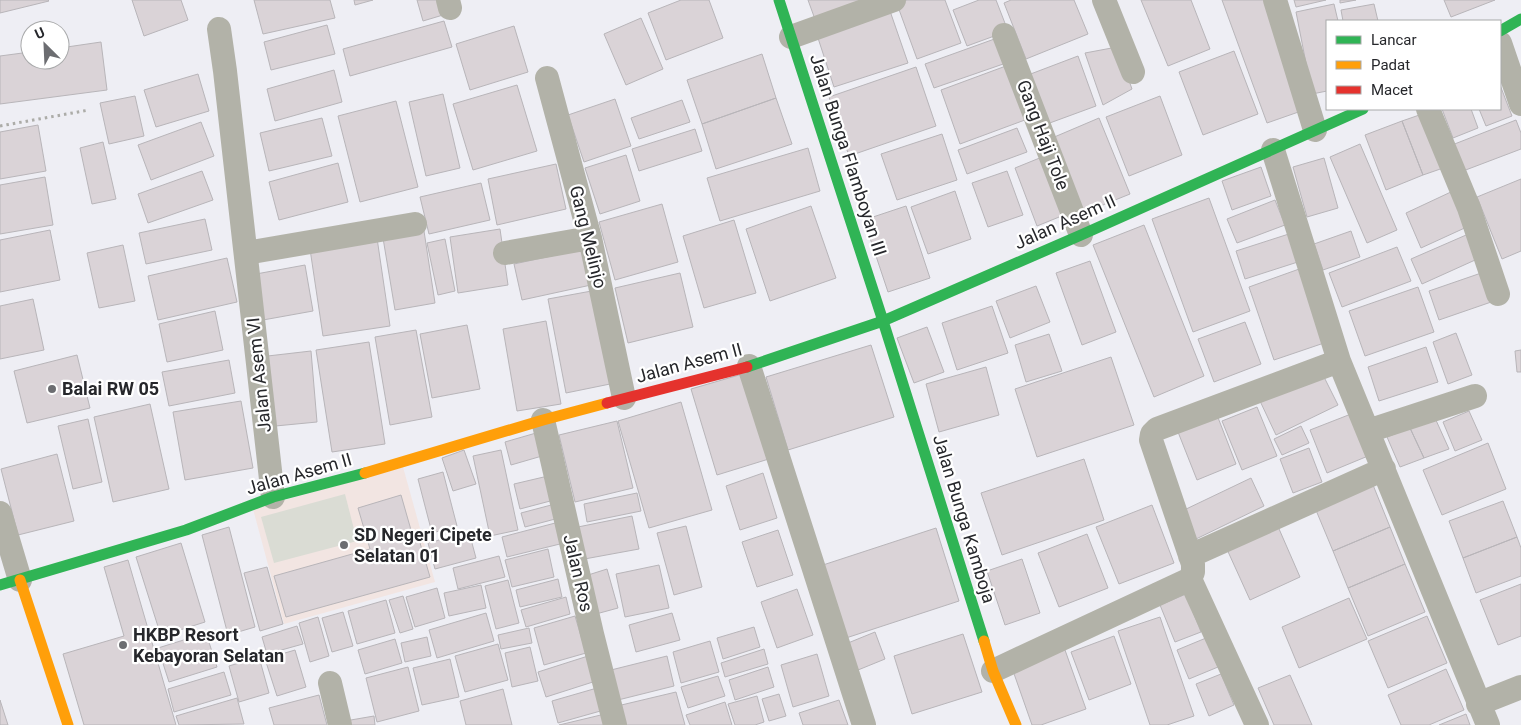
<svg xmlns="http://www.w3.org/2000/svg" width="1521" height="725" viewBox="0 0 1521 725" font-family="Roboto,sans-serif">
	<style>
		.education { fill: #f2e5e2 }
		.green { fill: #dadcd4 }
		.building { fill: #dad3d7; stroke: #b8b5b9 }
		.lines { fill: none; stroke-linecap: round; stroke-linejoin: round }
		.path { stroke: #acaca8; stroke-width: 3; stroke-dasharray: 2.5 4; stroke-linecap: butt }
		.street { stroke: #b2b2a8; stroke-width: 24 }
		.fast { stroke: #30b455; stroke-width: 11 }
		.slow { stroke: #ff9f0a; stroke-width: 11 }
		.jam { stroke: #e5322d; stroke-width: 11 }
		.poi-dot { fill: #6c6d71; stroke: #fff; stroke-width: 2 }
		.labels { text-anchor: middle; stroke-width: 4.5; stroke-linejoin: round; paint-order: stroke }
		.street-label { font-size: 18px; fill: #26272b; stroke: #fff }
		.poi-label { font-size: 18px; font-weight: bold; fill: #26272b; stroke: #fff; text-anchor: start }
	</style>
	<rect width="100%" height="100%" fill="#eeeef4"/>
	<!-- education -->
	<path class="education" d="M403 467 435 582 284 624 253 509Z"/>
	<!-- green -->
	<path class="green" d="M345 494 357 541 274 563 261 517Z"/>
	<!-- building -->
	<path class="building" d="M0 0H48L49 1 0 13Z
		M132 0H181L188 20 144 36Z
		M254 0H330L335 18 263 34Z
		M354 0H373L355 5Z
		M417 0H438L443 15 423 21Z
		M681 0H709L723 38 666 60 648 13Z
		M808 0H873L816 22Z
		M907 0H945L961 43 917 59 897 4Z
		M979 0H996L1008 31 967 46 953 10Z
		M1011 0H1074L1088 34 1026 59 1004 3Z
		M1141 0H1191L1210 49 1168 66Z
		M1222 0H1268L1307 109 1267 123Z
		M1294 0H1326L1296 7Z
		M1340 0H1356L1340 3Z
		M1444 0H1495L1451 17Z
		M1334 4 1338 21H1327V91L1312 94 1296 12Z
		M1374 4 1378 21H1343L1341 10Z
		M890 11 908 63 834 87 817 35Z
		M641 18 663 69 626 85 604 34Z
		M444 21 452 47 350 76 343 49Z
		M327 25 335 54 271 70 264 42Z
		M514 26 528 72 470 90 456 44Z
		M1000 37 1009 62 934 88 925 64Z
		M101 42 107 90 0 104V56L30 52V60H60V48Z
		M1117 47 1132 89 1103 105 1085 53Z
		M1234 51 1258 114 1203 135 1179 72Z
		M762 54 776 98 702 124 687 80Z
		M1078 56 1096 106 1047 124 1028 75Z
		M1014 63 1033 117 960 144 941 90Z
		M916 67 936 126 849 156 829 97Z
		M334 70 342 102 275 121 267 89Z
		M198 74 209 111 156 127 144 90Z
		M517 85 537 151 473 170 453 104Z
		M1500 85 1512 116 1486 126 1479 109H1500Z
		M443 94 460 168 426 176 409 102Z
		M135 96 144 136 109 144 100 103Z
		M1160 96 1182 155 1129 176 1106 117Z
		M776 98 792 144 716 169 702 124Z
		M615 99 631 146 584 162 568 115Z
		M682 100 690 122 639 139 631 118Z
		M396 101 418 187 360 202 338 116Z
		M1442 109H1471L1478 128 1453 138Z
		M1428 112 1449 166 1423 175 1402 121Z
		M322 118 332 156 269 171 260 133Z
		M1099 118 1130 194 1083 213 1052 138Z
		M1516 120 1521 133V149L1463 171 1452 145Z
		M1402 121 1423 175 1386 190 1365 135Z
		M201 122 214 156 151 180 138 145Z
		M38 125 46 171 0 179V132Z
		M1017 128 1027 152 967 174 958 150Z
		M695 129 702 151 639 171 632 149Z
		M942 134 957 180 897 200 881 154Z
		M103 142 116 199 92 204 80 148Z
		M1360 144 1397 230 1367 243 1330 157Z
		M808 148 820 191 720 221 707 178Z
		M626 155 640 201 600 214 585 168Z
		M1047 155 1069 213 1037 226 1015 168Z
		M1324 158 1338 208 1307 217 1293 167Z
		M338 163 348 202 279 220 269 182Z
		M556 164 566 209 497 225 488 179Z
		M1261 167 1271 196 1232 210 1222 181Z
		M202 171 213 200 148 223 138 194Z
		M1007 171 1023 215 988 227 972 183Z
		M45 177 53 225 0 234V185Z
		M1521 179V251L1502 259 1477 197Z
		M481 183 490 220 429 234 420 197Z
		M955 191 971 239 928 254 911 207Z
		M1453 191 1469 226 1421 248 1406 213Z
		M1209 198 1250 311 1193 332 1152 219Z
		M1275 200 1285 225 1237 243 1227 219Z
		M662 204 678 262 615 280 599 222Z
		M811 206 836 278 770 301 746 229Z
		M906 206 930 278 888 292 864 220Z
		M205 219 212 250 146 264 139 233Z
		M734 220 756 293 704 308 683 236Z
		M1144 225 1204 376 1154 397 1093 245Z
		M500 229 508 285 458 293 450 237Z
		M50 230 60 280 0 292V240Z
		M424 231 435 303 395 310 383 238Z
		M1351 231 1360 257 1323 270 1314 244Z
		M1295 232 1304 260 1245 279 1236 251Z
		M1473 232 1484 256 1422 284 1411 259Z
		M377 238 390 326 323 336 310 249Z
		M445 239 455 291 438 295 427 243Z
		M123 245 135 301 99 308 87 253Z
		M1397 247 1411 281 1342 307 1329 273Z
		M584 249 591 285 522 300 514 264Z
		M227 258 237 302 158 320 148 276Z
		M1090 261 1116 332 1082 345 1056 273Z
		M305 265 313 311 263 320 256 274Z
		M1302 268 1327 342 1274 360 1249 287Z
		M1487 271 1497 300 1439 320 1429 291Z
		M680 273 693 327 628 343 615 288Z
		M1036 286 1050 322 1010 338 996 301Z
		M1418 287 1434 332 1365 356 1349 311Z
		M597 290 615 383 566 393 548 299Z
		M33 299 44 350 0 359V306Z
		M992 306 1008 353 957 370 942 323Z
		M215 311 223 350 167 362 159 324Z
		M546 321 561 404 517 411 503 329Z
		M1245 322 1261 364 1214 382 1198 339Z
		M467 325 480 389 432 398 420 334Z
		M927 327 944 372 914 383 897 338Z
		M416 330 432 417 390 425 375 337Z
		M1456 333 1472 375 1448 384 1433 342Z
		M1049 334 1062 371 1026 382 1015 345Z
		M369 342 385 444 332 452 316 350Z
		M871 345 894 417 788 450 766 377Z
		M1426 347 1438 382 1379 401 1368 367Z
		M1521 350V372H1517L1515 351Z
		M311 351 317 422 265 427 259 357Z
		M77 355 90 408 27 423 14 371Z
		M1111 357 1134 425 1037 457 1015 389Z
		M229 360 235 393 169 406 162 372Z
		M986 367 999 415 939 432 926 384Z
		M1321 371 1338 405 1276 435 1260 401Z
		M746 373 772 458 717 475 691 389Z
		M241 401 253 468 185 480 173 412Z
		M681 402 712 510 649 528 618 421Z
		M150 404 169 489 113 502 94 417Z
		M1257 407 1277 456 1242 470 1222 421Z
		M1469 411 1482 440 1455 451 1443 422Z
		M1351 414 1368 456 1327 473 1310 430Z
		M1217 415 1236 464 1197 480 1178 432Z
		M1435 418 1449 449 1424 458 1410 428Z
		M88 419 102 482 73 489 58 426Z
		M617 421 633 488 575 502 559 435Z
		M1301 426 1309 443 1282 455 1274 439Z
		M1410 428 1424 458 1400 467 1387 437Z
		M536 433 542 456 511 465 505 442Z
		M1488 443 1506 489 1442 515 1423 470Z
		M1309 448 1322 482 1293 493 1280 459Z
		M464 450 476 484 453 491 442 458Z
		M501 450 518 530 490 536 473 456Z
		M57 454 74 521 18 535 1 469Z
		M1084 459 1104 520 1002 555 981 493Z
		M443 472 457 526 432 533 418 479Z
		M763 473 777 518 740 530 726 486Z
		M548 476 554 500 520 509 514 484Z
		M1251 478 1264 506 1196 539 1182 511Z
		M1371 480 1390 527 1333 551 1313 503Z
		M637 493 641 511 587 522 584 504Z
		M401 495 413 537 418 536 430 577 286 617 274 576 370 549 358 508Z
		M1503 501 1517 537 1463 558 1449 521Z
		M555 504 559 518 525 527 521 513Z
		M1152 505 1174 563 1119 584 1096 527Z
		M632 516 639 549 579 560 573 528Z
		M559 522 564 543 507 557 502 537Z
		M1276 522 1300 577 1250 600 1225 545Z
		M686 526 702 587 674 595 657 533Z
		M229 527 255 627 228 635 202 535Z
		M1390 527 1405 564 1348 588 1333 551Z
		M936 528 959 601 846 638 823 565Z
		M778 530 793 575 757 587 742 542Z
		M469 532 476 558 435 569 428 543Z
		M1087 534 1108 588 1059 607 1038 553Z
		M1517 537 1521 548V576L1476 593 1463 558Z
		M181 543 205 622 161 636 136 557Z
		M548 549 554 577 512 587 505 560Z
		M499 556 505 577 458 589 453 568Z
		M1022 559 1040 613 1005 625 987 571Z
		M128 560 176 725H84L63 654 124 636 104 567Z
		M1405 564 1425 612 1368 636 1348 588Z
		M659 565 669 608 625 617 616 574Z
		M267 567 283 624 260 631 244 573Z
		M607 569 618 608 596 614 585 576Z
		M558 579 562 597 520 607 516 590Z
		M508 580 519 623 496 629 485 586Z
		M1521 584V636L1498 645 1480 600Z
		M481 585 486 608 449 616 444 593Z
		M437 588 445 618 415 627 406 597Z
		M797 589 813 635 777 648 761 602Z
		M1186 594 1201 632 1175 642 1160 605Z
		M403 596 413 629 400 633 389 600Z
		M566 597 570 614 526 627 521 610Z
		M1349 598 1367 639 1299 668 1282 627Z
		M386 600 395 633 357 644 348 611Z
		M343 612 353 646 332 652 322 618Z
		M486 613 494 641 437 658 429 630Z
		M672 613 680 640 636 652 629 625Z
		M575 616 586 653 544 665 534 628Z
		M1427 616 1447 663 1388 688 1368 641Z
		M318 617 329 656 310 662 299 623Z
		M1160 617 1194 716 1167 725H1150L1118 631Z
		M297 626 303 644 267 654 262 637Z
		M754 627 760 647 723 659 717 638Z
		M529 628 532 643 501 649 498 635Z
		M875 632 885 659 858 670 848 643Z
		M206 633 217 667 169 682 158 648Z
		M963 634 982 692 912 714 894 656Z
		M1114 636 1131 684 1089 700 1071 652Z
		M427 637 431 656 405 662 401 643Z
		M1206 638 1218 667 1189 679 1177 650Z
		M395 639 402 663 365 674 358 650Z
		M710 641 719 672 681 683 673 652Z
		M498 644 508 680 465 692 455 656Z
		M530 647 538 681 512 687 505 653Z
		M764 649 768 664 725 677 721 663Z
		M295 650 306 687 277 696 265 659Z
		M1065 650 1086 709 1041 725H1032L1012 668Z
		M817 654 829 696 793 707 781 665Z
		M588 656 596 681 546 697 538 672Z
		M667 656 674 686 614 701 607 671Z
		M259 657 269 693 239 702 229 666Z
		M450 659 459 697 422 705 413 668Z
		M408 667 419 711 377 722 366 678Z
		M768 667 774 687 735 700 729 680Z
		M1446 669 1464 710 1429 725H1401L1388 695Z
		M224 672 231 695 174 712 168 689Z
		M1221 674 1234 705 1209 716 1196 684Z
		M1290 675 1312 725H1274L1258 688Z
		M718 676 725 696 688 708 681 687Z
		M597 688 604 710 558 723 552 701Z
		M503 689 512 725H466L460 701Z
		M676 692 685 725H618L613 707Z
		M779 694 786 716 769 721 762 699Z
		M319 695 327 725H274L269 708Z
		M757 696 764 722 755 725H735L728 704Z
		M237 698 244 724 179 725 176 716Z
		M0 700 8 725H0Z
		M839 700 848 725H803L799 713Z
		M725 702 732 725H690L686 715Z
		M605 714 607 725H559Z
		M1466 714 1470 725H1439Z
		M374 716 375 725H346L345 721Z"/>
	<g class="lines">
		<!-- path -->
		<path class="path" d="M0 126 89 110"/>
		<!-- street -->
		<path class="street" d="M448 0 450 8
			M1104 0 1133 72
			M1275 0 1315 130
			M219 29 225 71 273 497
			M1004 35 1081 235
			M791 37 894 0
			M1500 43 1521 104
			M547 78 590 238 624 398
			M1428 109 1469 208 1498 294
			M1273 150 1339 361 1488 725
			M246 253 415 224
			M505 253 590 238
			M749 366 864 725
			M543 420 592 634 615 725
			M1368 431 1475 396
			M0 513 20 580
			M1190 556 1384 469
			M1190 579 1257 725
			M993 671 1190 579 1193 572V564L1151 440 1152 434 1157 429 1339 361
			M330 683 340 725
			M1478 704 1521 687"/>
		<!-- fast -->
		<path class="fast" d="M779 0 883 321 984 641
			M1500 31 1521 19
			M747 367 883 321 1081 235 1363 109
			M0 585 186 530 273 497 365 473"/>
		<!-- slow -->
		<path class="slow" d="M365 473 543 420 607 403
			M20 580 68 725
			M984 641 993 671 1016 725"/>
		<!-- jam -->
		<path class="jam" d="M607 403 747 367"/>
	</g>
	<!-- markers -->
	<g class="poi-dot">
		<circle cx="52" cy="389" r="5"/>
		<circle cx="344" cy="545" r="5"/>
		<circle cx="123" cy="645" r="5"/>
	</g>
	<g class="labels">
		<!-- street labels -->
		<g class="street-label">
			<text transform="translate(1043 135) rotate(69)" y="6">Gang Haji Tole</text>
			<text transform="translate(848 155) rotate(72)" y="6">Jalan Bunga Flamboyan III</text>
			<text transform="translate(1065 222) rotate(-24)" y="6">Jalan Asem II</text>
			<text transform="translate(588 237) rotate(76)" y="6">Gang Melinjo</text>
			<text transform="translate(689 363) rotate(-15)" y="6">Jalan Asem II</text>
			<text transform="translate(259 375) rotate(-96)" y="6">Jalan Asem VI</text>
			<text transform="translate(299 474) rotate(-16)" y="6">Jalan Asem II</text>
			<text transform="translate(964 519) rotate(73)" y="6">Jalan Bunga Kamboja</text>
			<text transform="translate(578 573) rotate(77)" y="6">Jalan Ros</text>
		</g>
		<!-- poi labels -->
		<g class="poi-label">
			<text x="62" y="395">Balai RW 05</text>
			<text x="354" y="541">SD Negeri Cipete<tspan x="354" dy="21">Selatan 01</tspan></text>
			<text x="133" y="641">HKBP Resort<tspan x="133" dy="21">Kebayoran Selatan</tspan></text>
		</g>
	</g>
	<!-- legend -->
	<rect x="1326" y="20" width="175" height="90" fill="#ffffff" stroke="#a8a9aa"/>
	<rect x="1336" y="36" width="25" height="8" fill="#30b455" stroke="#a8a9aa"/>
	<text x="1371" y="45" font-size="15" fill="#26272b">Lancar</text>
	<rect x="1336" y="61" width="25" height="8" fill="#ff9f0a" stroke="#a8a9aa"/>
	<text x="1371" y="70" font-size="15" fill="#26272b">Padat</text>
	<rect x="1336" y="86" width="25" height="8" fill="#e5322d" stroke="#a8a9aa"/>
	<text x="1371" y="95" font-size="15" fill="#26272b">Macet</text>
	<!-- north arrow -->
	<g transform="translate(45 45) rotate(336)"><circle r="24" fill="#ffffff" stroke="#a8a9aa"/>
	<path d="M0-4L9 19L0 12L-9 19Z" fill="#6c6d71"/>
	<text y="-8" font-size="14" font-weight="bold" text-anchor="middle" fill="#26272b">U</text>
	</g>
</svg>
